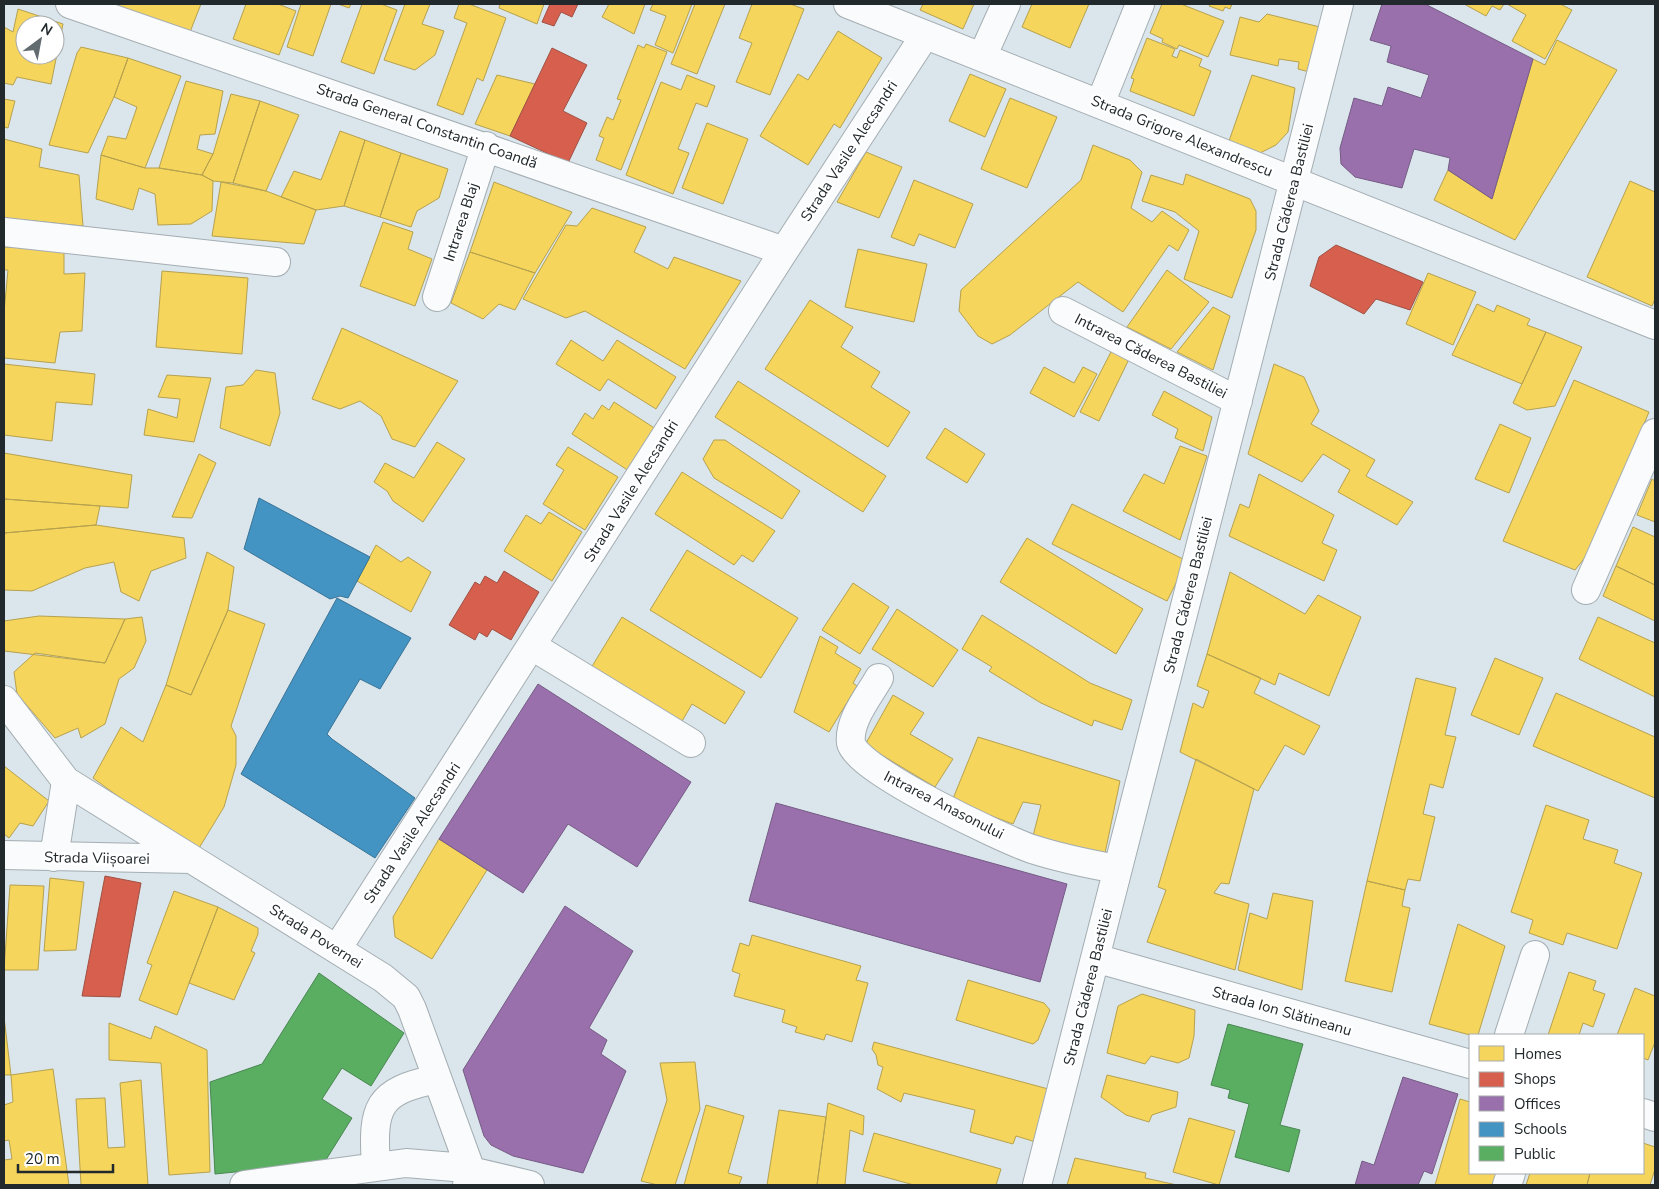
<svg xmlns="http://www.w3.org/2000/svg" width="1659" height="1189" viewBox="0 0 1659 1189" font-family="'Nunito Sans',sans-serif">
	<style>
		.homes { fill: #f6d55c; stroke: #b6a14e; fill-rule: evenodd }
		.shops { fill: #d6604d; stroke: #a05043 }
		.offices { fill: #9970ab; stroke: #755b85 }
		.schools { fill: #4393c3; stroke: #397396 }
		.public { fill: #5aae61; stroke: #498651 }
		.lines { fill: none; stroke-linecap: round; stroke-linejoin: round }
		.minor-casing { stroke: #a4adb2; stroke-width: 30 }
		.minor { stroke: #f9fbfc; stroke-width: 28 }
		.labels { text-anchor: middle; stroke-width: 5; stroke-linejoin: round; paint-order: stroke }
		.street-label { font-size: 15px; fill: #21292d; stroke: #fff }
	</style>
	<rect width="100%" height="100%" fill="#dae6ec"/>
	<!-- homes -->
	<path class="homes" d="M111 4H201L190 32Z
		M246 4H278L296 11 279 55 233 39Z
		M301 4H331L313 56 287 47Z
		M338 4H351L349 8Z
		M362 4H381L397 10 374 74 341 62Z
		M405 4H430L422 24 444 31 435 55 415 70 384 60Z
		M459 4H469L506 18 483 81 477 78 463 115 437 105 467 23 454 18Z
		M500 4H544L537 24 499 8Z
		M609 4H645L634 34 602 17Z
		M653 4H692L673 53 655 45 666 16 650 10Z
		M695 4H725L697 74 671 64Z
		M752 4H790L804 9 770 95 736 82 752 43 739 38Z
		M923 4H974L963 29 920 10Z
		M1032 4H1089L1070 48 1022 27Z
		M1162 4H1181L1224 21 1208 57 1179 45 1177 49 1162 42 1163 39 1150 33Z
		M1210 4H1232L1230 9 1225 7 1223 11 1209 6Z
		M1464 4H1504L1500 10 1492 6 1486 16Z
		M1507 4H1560L1572 10 1545 59 1512 41 1526 15Z
		M18 9 63 24 51 84 17 77 13 85 4 83V27L13 32ZM25 25H55V55H25Z
		M1267 14 1328 29 1317 74 1298 69 1299 62 1279 59 1278 66 1230 55 1240 17 1259 22Z
		M838 31 882 58 840 128 834 124 808 165 760 136 798 74 808 80Z
		M1147 38 1175 49 1172 56 1177 58 1180 50 1202 59 1199 66 1211 71 1194 116 1130 91 1134 79 1131 78Z
		M1557 40 1617 70 1515 240 1434 200 1448 170 1492 199 1533 59 1545 65Z
		M646 44 667 52 621 170 596 160 604 138 599 136 607 117 613 120 621 100 617 99 638 45 644 48Z
		M81 47 128 58 114 97 88 153 49 145 77 53Z
		M128 58 181 76 145 168 101 155 108 136 126 139 137 107 114 97Z
		M970 74 1006 89 985 137 949 121Z
		M497 75 535 84 510 136 475 124Z
		M687 75 715 86 707 107 696 103 678 149 689 153 673 194 626 175 661 82 681 90Z
		M1252 75 1295 88 1288 132 1276 145 1260 153 1229 141Z
		M186 81 223 91 215 134 200 135 197 149 213 154 202 175 159 168Z
		M231 94 260 101 233 183 213 181 202 175 213 154Z
		M1010 98 1057 117 1027 188 981 169Z
		M4 99 15 101 8 128 4 127Z
		M260 101 299 115 266 191 233 183Z
		M707 123 748 139 723 204 682 188Z
		M340 131 365 140 344 206 316 210 281 197 294 171 321 180Z
		M4 139 42 149 39 167 79 175 83 226 4 218Z
		M365 140 401 153 380 217 344 206Z
		M1093 145 1130 160 1142 172 1131 208 1152 222 1162 211 1189 230 1178 251 1169 245 1123 312 1078 282 1010 335 992 344 978 336 959 311 961 290 1081 180Z
		M866 152 902 167 879 218 837 202Z
		M401 153 448 169 439 198 417 211 411 227 380 217Z
		M101 155 145 168H159L202 175 213 181 212 211 191 224 158 225 155 194 139 188 133 210 96 199Z
		M1186 174 1250 199 1256 211V230L1232 298 1184 279 1199 231 1175 212 1142 201 1151 175 1183 185Z
		M914 180 973 204 955 248 919 234 914 246 891 237Z
		M1630 181 1655 192V299L1652 306 1587 277Z
		M221 182 266 191 316 210 304 244 212 236Z
		M494 182 572 212 535 273 470 252Z
		M592 208 646 227 634 252 668 269 674 257 741 281 685 369 585 311 566 318 523 299 566 225 577 226Z
		M383 222 413 232 408 249 432 259 415 306 360 286Z
		M4 247H64V274L85 273 82 331 60 332 55 363 4 358V312L8 270H4Z
		M858 249 927 264 914 322 845 307Z
		M470 252 535 273 515 310 499 304 483 319 451 303Z
		M1167 270 1209 302 1171 349 1127 327Z
		M162 271 248 278 242 354 156 347Z
		M1428 273 1476 292 1453 345 1406 324Z
		M810 300 853 327 841 347 880 372 871 387 910 412 888 447 765 369Z
		M1477 304 1494 312 1497 305 1530 319 1527 325 1546 332 1522 384 1452 355Z
		M1213 307 1230 316 1213 370 1177 352Z
		M342 328 458 381 415 447 392 439 381 416 360 401 340 409 312 399Z
		M1546 332 1582 347 1555 406 1527 410 1513 403Z
		M571 340 603 361 617 340 676 377 656 409 608 379 600 391 556 364Z
		M1113 348 1130 357 1099 421 1080 412Z
		M4 364 95 374 92 405 56 402 52 441 4 435Z
		M1274 364 1304 377 1319 411 1311 424 1375 460 1366 476 1413 502 1397 525 1338 492 1350 470 1323 454 1302 482 1248 454Z
		M1044 367 1074 383 1083 367 1097 374 1074 417 1030 393Z
		M256 370 275 373 280 413 270 446 220 428 226 387 243 385Z
		M167 375 211 378 194 442 144 435 148 409 177 418 180 399 158 397Z
		M1574 380 1649 412 1591 550 1575 570 1503 541Z
		M738 381 886 476 863 512 715 417Z
		M1164 391 1212 417 1203 451 1175 438 1178 429 1152 415Z
		M614 402 656 429 629 471 572 434 585 413 593 419 602 405 609 410Z
		M1500 424 1531 438 1509 493 1475 479Z
		M945 428 985 454 967 483 926 458Z
		M714 440H725L800 491 782 519 714 478 703 459Z
		M437 442 465 459 423 522 393 501 387 491 374 482 385 463 414 478Z
		M1180 446 1207 456 1180 540 1123 511 1144 474 1164 484Z
		M568 447 618 477 585 530 543 504 564 470 556 465Z
		M4 453 132 475 128 508 4 499Z
		M199 454 216 463 192 518 172 517Z
		M682 472 775 531 753 562 742 555 734 565 655 514Z
		M1259 474 1334 515 1322 543 1337 550 1324 581 1229 536 1240 504 1249 508Z
		M1652 479 1655 481V522L1637 515Z
		M4 499 100 506 96 525 4 533Z
		M1072 504 1187 561 1167 601 1052 544Z
		M549 512 582 532 552 581 504 551 526 515 541 524Z
		M96 525 184 538 186 558 151 571 139 601 121 592 114 562 85 568 32 591 4 590V533Z
		M1633 527 1655 537V585L1616 566Z
		M1027 538 1143 609 1116 654 1000 582Z
		M376 545 401 562 408 557 431 572 411 612 357 581Z
		M687 550 798 618 761 678 650 610Z
		M207 552 234 567 228 610 191 695 166 685Z
		M1616 566 1655 585V621L1603 596Z
		M1230 572 1305 614 1318 595 1361 617 1329 696 1279 673 1275 685 1207 654Z
		M853 583 889 607 860 654 822 630Z
		M897 609 958 650 933 687 872 649Z
		M228 610 265 624 231 726 236 736V765L224 807 196 853 93 778 121 727 143 742 166 685 191 695Z
		M982 615 1090 683 1132 700 1122 730 1094 720 1092 726 1041 703 989 671 992 667 962 649Z
		M39 616 125 619 105 663 4 651V621Z
		M142 617 146 641 134 668 119 679 105 724 81 738 78 728 55 738 17 694 14 672 35 653 105 663 125 619Z
		M622 617 745 692 725 724 692 704 681 723 591 668Z
		M1598 617 1655 643V697L1579 659Z
		M820 636 838 647 835 653 861 669 853 683 857 686 829 732 794 712Z
		M1207 654 1261 678 1254 693 1320 726 1304 755 1285 745 1258 791 1180 752 1193 703 1203 708 1209 691 1197 686Z
		M1495 658 1543 678 1519 735 1471 715Z
		M1416 678 1456 688 1445 735 1456 737 1443 788 1430 784 1423 814 1435 817 1420 881 1408 879 1405 890 1367 881Z
		M1556 693 1655 737V798L1533 746Z
		M893 695 924 713 910 734 953 759 935 787 865 745Z
		M978 737 1120 781 1104 858 1033 836 1041 805 1023 802 1013 824 952 801Z
		M1196 759 1254 789 1229 884 1221 883 1214 893 1249 904 1235 970 1147 942 1166 890 1158 887Z
		M4 766 49 801 33 826 20 823 9 838 4 834Z
		M1546 805 1589 820 1583 839 1618 850 1614 863 1642 873 1617 949 1567 933 1563 945 1529 933 1533 920 1511 912Z
		M439 839 487 870 432 959 395 937 393 917Z
		M50 878 84 882 76 950 44 951Z
		M1367 881 1405 890 1402 906 1410 908 1392 992 1345 981Z
		M10 885 44 886 38 970H4Z
		M174 891 218 907 177 1015 139 1000 152 965 147 963Z
		M1273 893 1313 901 1302 990 1238 970 1250 913 1267 919Z
		M218 907 258 928V934L251 951 255 953 234 1000 189 983Z
		M1458 924 1505 946 1478 1035H1470L1429 1024Z
		M752 935 861 966 856 980 868 983 852 1042 826 1034 824 1040 795 1032 797 1027 782 1022 785 1010 734 996 740 974 732 971 740 943 749 946Z
		M1569 972 1596 981 1593 990 1605 994 1593 1027 1583 1023 1579 1035H1548Z
		M968 980 1044 1003 1050 1010 1038 1040 1033 1044 956 1020Z
		M1635 988 1655 996V1042L1648 1060 1643 1058V1035H1617Z
		M1142 994 1195 1010 1194 1036 1189 1058 1178 1063 1151 1056 1145 1064 1107 1053 1118 1006Z
		M4 1017 11 1075H4Z
		M109 1023 151 1039 155 1026 207 1050 210 1172 169 1175 161 1063 109 1060Z
		M874 1042 1052 1090 1039 1143 1016 1136 1013 1144 970 1132 975 1110 904 1093 901 1102 877 1089 883 1067 878 1065 876 1055 872 1049Z
		M695 1062 700 1109 675 1185H658L641 1181 667 1100 660 1063Z
		M53 1069 69 1185H4V1160L12 1159 9 1140 4 1141V1105L13 1102 11 1075Z
		M1107 1075 1178 1092 1176 1107 1152 1115 1149 1122 1126 1115 1101 1097Z
		M141 1080 148 1185H81L76 1099 105 1098 108 1148 125 1147 120 1083Z
		M1460 1099 1470 1102V1173H1498L1494 1185H1435Z
		M828 1103 864 1116 863 1135 850 1130 845 1185H817Z
		M706 1105 744 1116 728 1173 742 1177 739 1185H684Z
		M779 1110 826 1117 817 1185H767Z
		M1189 1118 1235 1131 1219 1185 1173 1172Z
		M874 1133 1001 1169 996 1185H914L863 1171Z
		M1643 1143 1655 1147V1169L1650 1185H1587L1590 1173H1643Z
		M1075 1158 1146 1173 1145 1178 1177 1185H1067Z
		M1530 1173H1590L1587 1185H1526Z"/>
	<!-- shops -->
	<path class="shops" d="M550 4H578L572 17 561 12 554 26 542 22Z
		M552 48 587 65 563 111 587 123 568 163 510 136Z
		M1336 245 1423 282 1410 310 1376 299 1364 314 1310 286 1319 257Z
		M504 571 539 592 511 640 492 629 487 637 479 632 475 640 449 625 475 582 480 585 485 576 497 583Z
		M105 876 141 883 120 997 82 996Z"/>
	<!-- offices -->
	<path class="offices" d="M1382 4H1425L1533 59 1492 199 1448 170 1450 158 1414 149 1402 188 1355 177 1341 164 1340 148 1354 98 1382 106 1388 87 1421 98 1429 75 1387 62 1391 46 1370 40Z
		M538 684 691 782 637 867 568 824 523 893 439 839Z
		M776 803 1067 884 1040 982 749 901Z
		M565 906 633 951 589 1028 607 1040 601 1054 626 1071 583 1173 513 1156 491 1145 484 1136 463 1070Z
		M1403 1077 1458 1094 1432 1174 1424 1171 1418 1185H1355L1362 1161 1374 1165Z"/>
	<!-- schools -->
	<path class="schools" d="M259 498 370 557 348 598 340 596 330 599 244 549Z
		M337 598 411 638 380 689 360 679 327 734 332 739 415 798 375 858 241 774Z"/>
	<!-- public -->
	<path class="public" d="M319 973 404 1033 371 1086 342 1068 322 1099 352 1118 324 1163 215 1174 210 1082 262 1064Z
		M1228 1024 1303 1044 1280 1125 1300 1130 1289 1172 1235 1157 1249 1104 1228 1098 1230 1090 1211 1085Z"/>
	<g class="lines">
		<defs>
			<path id="minor" d="M70 4 784 251
				M848 4 1655 325
				M982 57 1006 4
				M1100 104 1140 4
				M4 232 276 262
				M437 297 486 146
				M1063 311 1238 401
				M1586 590 1655 433
				M532 646 691 743
				M879 678C869 696 848 721 851 743 856 770 1003 839 1032 849 1060 858 1089 864 1117 869
				M4 700 66 781 54 857
				M66 781 383 978 406 997 412 1009 471 1171 467 1185
				M4 855 191 859
				M337 949 784 251 925 35
				M1095 958 1470 1064
				M1509 1035 1535 955
				M1643 1113 1655 1117
				M376 1166C372 1107 377 1091 437 1079
				M244 1185 406 1163 454 1167 530 1185
				M1037 1185 1339 4
				M1507 1185 1511 1173"/>
		</defs>
		<!-- minor casing -->
		<use href="#minor" class="minor-casing"/>
		<!-- minor -->
		<use href="#minor" class="minor"/>
	</g>
	<g class="labels">
		<!-- street labels -->
		<g class="street-label">
			<text transform="translate(427 126) rotate(19)" y="5">Strada General Constantin Coandă</text>
			<text transform="translate(1182 136) rotate(22)" y="5">Strada Grigore Alexandrescu</text>
			<text transform="translate(849 151) rotate(-57)" y="5">Strada Vasile Alecsandri</text>
			<text transform="translate(1289 202) rotate(-76)" y="5">Strada Căderea Bastiliei</text>
			<text transform="translate(461 222) rotate(-72)" y="5">Intrarea Blaj</text>
			<text transform="translate(1151 356) rotate(27)" y="5">Intrarea Căderea Bastiliei</text>
			<text transform="translate(631 491) rotate(-58)" y="5">Strada Vasile Alecsandri</text>
			<text transform="translate(1188 595) rotate(-76)" y="5">Strada Căderea Bastiliei</text>
			<text transform="translate(944 805) rotate(27)" y="5">Intrarea Anasonului</text>
			<text transform="translate(412 833) rotate(-57)" y="5">Strada Vasile Alecsandri</text>
			<text transform="translate(97 858) rotate(1)" y="5">Strada Viișoarei</text>
			<text transform="translate(316 936) rotate(32)" y="5">Strada Povernei</text>
			<text transform="translate(1088 987) rotate(-76)" y="5">Strada Căderea Bastiliei</text>
			<text transform="translate(1282 1011) rotate(16)" y="5">Strada Ion Slătineanu</text>
		</g>
	</g>
	<!-- border -->
	<rect width="1659" height="1189" fill="none" stroke="#21292d" stroke-width="10"/>
	<!-- legend -->
	<rect x="1469" y="1034" width="175" height="140" fill="#ffffff" stroke="#a6a9ab"/>
	<rect x="1479" y="1046" width="25" height="15" fill="#f6d55c" stroke="#a6a9ab"/>
	<text x="1514" y="1059" font-size="15" fill="#21292d">Homes</text>
	<rect x="1479" y="1072" width="25" height="15" fill="#d6604d" stroke="#a6a9ab"/>
	<text x="1514" y="1084" font-size="15" fill="#21292d">Shops</text>
	<rect x="1479" y="1096" width="25" height="15" fill="#9970ab" stroke="#a6a9ab"/>
	<text x="1514" y="1109" font-size="15" fill="#21292d">Offices</text>
	<rect x="1479" y="1122" width="25" height="15" fill="#4393c3" stroke="#a6a9ab"/>
	<text x="1514" y="1134" font-size="15" fill="#21292d">Schools</text>
	<rect x="1479" y="1146" width="25" height="15" fill="#5aae61" stroke="#a6a9ab"/>
	<text x="1514" y="1159" font-size="15" fill="#21292d">Public</text>
	<!-- north arrow -->
	<g transform="translate(40 40) rotate(32)"><circle r="24" fill="#ffffff" stroke="#a6a9ab"/>
	<path d="M0-4L9 19L0 12L-9 19Z" fill="#626b70"/>
	<text y="-8" font-size="14" font-weight="bold" text-anchor="middle" fill="#21292d">N</text>
	</g>
	<!-- scale -->
	<path d="M18 1164v8h95v-8" fill="none" stroke="#21292d" stroke-width="2.5"/>
	<text x="25" y="1164" font-size="15" fill="#21292d" stroke="#ffffff" stroke-width="4" paint-order="stroke">20 m</text>
</svg>
